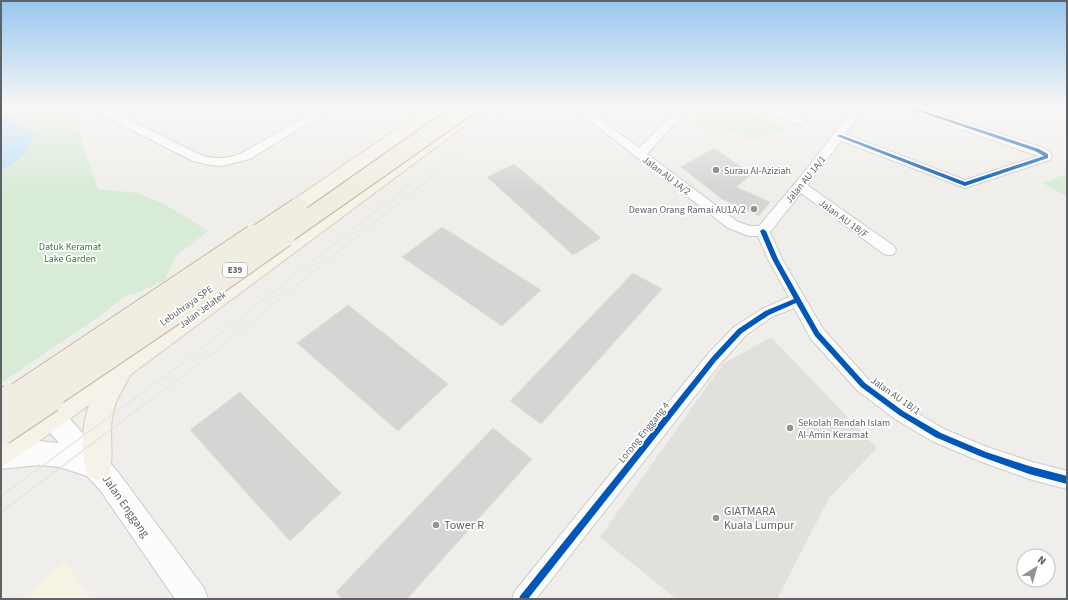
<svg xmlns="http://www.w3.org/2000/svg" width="1068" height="600" viewBox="0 0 1068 600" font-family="'Source Sans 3',sans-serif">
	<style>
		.commercial { fill: #f7f3e4 }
		.education { fill: #e2e0da }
		.green { fill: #d8ebd6 }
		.water { fill: #bfe0f9 }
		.building { fill: #d6d5d3; stroke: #deddd9 }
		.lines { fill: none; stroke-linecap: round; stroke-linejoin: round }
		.minor-casing { stroke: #cbcccc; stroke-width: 2 }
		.secondary-casing { stroke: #cacacb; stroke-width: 2 }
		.primary-casing { stroke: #d7ceb8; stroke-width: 2 }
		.minor { fill: #fdfcfc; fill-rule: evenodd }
		.secondary { fill: #fdfcfc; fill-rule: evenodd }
		.primary { fill: #f4f2e9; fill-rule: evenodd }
		.tram-far1 { stroke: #e4e4e4; stroke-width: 1 }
		.tram { stroke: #e4e4e4; stroke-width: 1.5 }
		.motorway-bridge-far2-casing { stroke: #c8b996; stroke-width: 20; stroke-linecap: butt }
		.motorway-bridge-far1-casing { stroke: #c8b996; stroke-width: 24; stroke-linecap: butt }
		.motorway-bridge-casing { stroke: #c8b996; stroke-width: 30; stroke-linecap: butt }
		.motorway-bridge-far2 { stroke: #f0ede3; stroke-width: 18 }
		.motorway-bridge-far1 { stroke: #f0ede3; stroke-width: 22 }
		.motorway-bridge { stroke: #f0ede3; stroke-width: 28 }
		.cycleway-casing { stroke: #fff; stroke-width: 2 }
		.cycleway { fill: #0057b8; fill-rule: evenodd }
		.poi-dot { fill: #919496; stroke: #fff; stroke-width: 1.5 }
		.labels { text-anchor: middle; stroke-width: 3.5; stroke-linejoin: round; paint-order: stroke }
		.shield { fill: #fff; stroke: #8f9295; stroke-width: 1 }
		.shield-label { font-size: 9px; font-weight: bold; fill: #5f6368 }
		.poi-label { font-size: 10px; fill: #5f6368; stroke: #fff; text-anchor: start }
		.street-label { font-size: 10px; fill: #5f6368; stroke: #fff }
		.park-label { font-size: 10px; fill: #348238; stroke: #fff }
		.near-street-label { font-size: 12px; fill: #5f6368; stroke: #fff }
		.near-poi-label { font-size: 12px; fill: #5f6368; stroke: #fff; text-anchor: start }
	</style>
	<rect width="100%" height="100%" fill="#efeeea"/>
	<!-- commercial -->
	<path class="commercial" d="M65 561 92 599H20Z"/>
	<!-- education -->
	<path class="education" d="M771 337 877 448 829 498 777 599H676L600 537 723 364Z"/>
	<!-- green -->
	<path class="green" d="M1 107H68L82 114 78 129 98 189 137 193 166 205 208 231 176 256 164 281 135 294 127 295 97 318 1 383Z
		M708 107H736L790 129 752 140 726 129 719 136 690 122Z
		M1067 174V196L1042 183Z"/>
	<!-- water -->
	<path class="water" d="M1 115 9 116 34 134 26 153 1 172Z"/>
	<!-- building -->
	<path class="building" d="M714 148 752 174 736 187 770 202 759 216 722 199 681 167Z
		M514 164 601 238 573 255 487 177Z
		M442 227 541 290 502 326 402 257Z
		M633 273 662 289 541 424 510 401Z
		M348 305 448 384 398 431 297 343Z
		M240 392 341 493 290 541 190 430Z
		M493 428 532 459 407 599H342L336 592Z"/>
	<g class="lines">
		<defs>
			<path id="minor" d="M89 107H102L201 155C215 160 228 159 242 153L322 107H335L250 159 222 166 210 165 193 161 90 109Z
				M572 107H584L639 148 679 107H690L647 154 738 222 750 226H759L807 169 854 107H865L845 134 965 180 1038 156 903 109 902 107H917L1041 147 1050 152 1052 157 1050 160 965 188 841 141 807 185 894 246 896 250 894 254 889 255 884 254 801 193 770 232 782 259 823 329 869 380 907 407 944 429 987 447 1029 461 1067 471V489L1029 479 979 461 932 441 895 419 857 390 811 339 794 308 772 317 746 335 720 364 536 599H512L515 591 708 354 734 327 762 309 789 297 768 259 758 236H749L728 228Z
				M756 107H771L805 120 807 122 805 124H797L757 109Z
				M1055 107H1067V112L1056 109Z"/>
			<path id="secondary" d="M52 406 61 409 118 472 204 588 208 599H175L100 490 87 476 59 467 39 465 1 469V445L39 441 59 443 43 425 40 417 43 409Z"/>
			<path id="primary" d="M429 107H447L445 110 288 223 281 225 274 223 271 218 274 213Z
				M470 107H488L486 110 130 375C123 390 114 401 112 418 109 437 115 459 108 476L98 480 88 476C80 456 82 425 89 405L10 462 1 466V438L118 358Z"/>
		</defs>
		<!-- minor casing -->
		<use href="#minor" class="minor-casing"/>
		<!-- secondary casing -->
		<use href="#secondary" class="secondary-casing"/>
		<!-- primary casing -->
		<use href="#primary" class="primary-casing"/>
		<!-- minor -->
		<use href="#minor" class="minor"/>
		<!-- secondary -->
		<use href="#secondary" class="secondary"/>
		<!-- primary -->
		<use href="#primary" class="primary"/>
		<!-- tram-far1 -->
		<path class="tram-far1" d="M134 399 188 359 508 107
			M152 399 218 349 518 107"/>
		<!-- tram -->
		<path class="tram" d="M1 496 135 398
			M1 512 153 398"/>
		<defs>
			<path id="motorway-bridge-far2" d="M253 237 298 207
				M282 237 467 107"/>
			<path id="motorway-bridge-far1" d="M10 399 254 236
				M48 399 172 315 284 236"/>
			<path id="motorway-bridge" d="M1 405 12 398
				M1 431 50 398"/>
		</defs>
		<!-- motorway-bridge-far2 casing -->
		<use href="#motorway-bridge-far2" class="motorway-bridge-far2-casing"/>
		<!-- motorway-bridge-far1 casing -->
		<use href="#motorway-bridge-far1" class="motorway-bridge-far1-casing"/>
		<!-- motorway-bridge casing -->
		<use href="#motorway-bridge" class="motorway-bridge-casing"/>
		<!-- motorway-bridge-far2 -->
		<use href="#motorway-bridge-far2" class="motorway-bridge-far2"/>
		<!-- motorway-bridge-far1 -->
		<use href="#motorway-bridge-far1" class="motorway-bridge-far1"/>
		<!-- motorway-bridge -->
		<use href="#motorway-bridge" class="motorway-bridge"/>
		<defs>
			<path id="cycleway" d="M905 107H911L1039 149 1048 154V158L965 186 837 136 839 135H841L965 182 1044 156 1035 151Z
				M763 229 766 231 778 259 819 332 865 383 903 411 941 433 986 452 1029 466 1067 476V484L1029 474 982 457 935 437 899 415 861 387 815 336 796 303 769 315 742 333 716 361 528 599H519L520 596 712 357 738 329 765 311 794 299 772 259 760 231Z"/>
		</defs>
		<!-- cycleway casing -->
		<use href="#cycleway" class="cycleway-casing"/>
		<!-- cycleway -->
		<use href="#cycleway" class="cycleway"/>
	</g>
	<!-- sky -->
	<linearGradient id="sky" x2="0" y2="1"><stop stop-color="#97c6ef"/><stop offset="0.56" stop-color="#f8f7f6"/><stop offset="1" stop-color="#f8f7f6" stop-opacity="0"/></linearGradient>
	<rect width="1068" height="191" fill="url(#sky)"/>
	<!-- markers -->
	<g class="poi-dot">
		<circle cx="716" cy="170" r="4"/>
		<circle cx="754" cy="209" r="4"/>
		<circle cx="790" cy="428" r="4"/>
		<circle cx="716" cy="518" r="4"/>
		<circle cx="436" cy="525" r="4"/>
	</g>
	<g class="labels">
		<!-- shield labels -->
		<rect class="shield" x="223" y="263" width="24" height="14" rx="3"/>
		<g class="shield-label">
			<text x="235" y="273">E39</text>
		</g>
		<!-- poi labels -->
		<g class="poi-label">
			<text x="724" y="174">Surau Al-Aziziah</text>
			<text x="746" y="213" text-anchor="end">Dewan Orang Ramai AU1A/2</text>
			<text x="798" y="426">Sekolah Rendah Islam<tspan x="798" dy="12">Al-Amin Keramat</tspan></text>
		</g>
		<!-- street labels -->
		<g class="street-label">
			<text transform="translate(667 175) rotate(37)" y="4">Jalan AU 1A/2</text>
			<text transform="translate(805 179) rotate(-51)" y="4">Jalan AU 1A/1</text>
			<text transform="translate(844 218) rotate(36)" y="4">Jalan AU 1B/F</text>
			<text transform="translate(186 305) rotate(-35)" y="4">Lebuhraya SPE</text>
			<text transform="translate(202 309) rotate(-36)" y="4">Jalan Jelatek</text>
			<text transform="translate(896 395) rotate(35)" y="4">Jalan AU 1B/1</text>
			<text transform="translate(643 432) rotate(-51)" y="4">Lorong Enggang 4</text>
		</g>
		<!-- park labels -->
		<g class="park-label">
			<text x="70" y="250">Datuk Keramat<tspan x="70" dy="12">Lake Garden</tspan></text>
		</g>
		<!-- near-street labels -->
		<g class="near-street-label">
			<text transform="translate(126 506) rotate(55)" y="4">Jalan Enggang</text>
		</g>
		<!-- near-poi labels -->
		<g class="near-poi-label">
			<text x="724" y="515">GIATMARA<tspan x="724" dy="14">Kuala Lumpur</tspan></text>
			<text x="444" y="529">Tower R</text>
		</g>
	</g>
	<!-- border -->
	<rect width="1068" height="600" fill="none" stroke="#5f6368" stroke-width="4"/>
	<!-- north arrow -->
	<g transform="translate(1036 568) rotate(37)"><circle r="19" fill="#ffffff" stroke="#bfc1c3"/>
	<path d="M0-3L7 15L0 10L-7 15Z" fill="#919496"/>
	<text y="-6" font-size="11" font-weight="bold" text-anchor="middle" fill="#5f6368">N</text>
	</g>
</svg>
